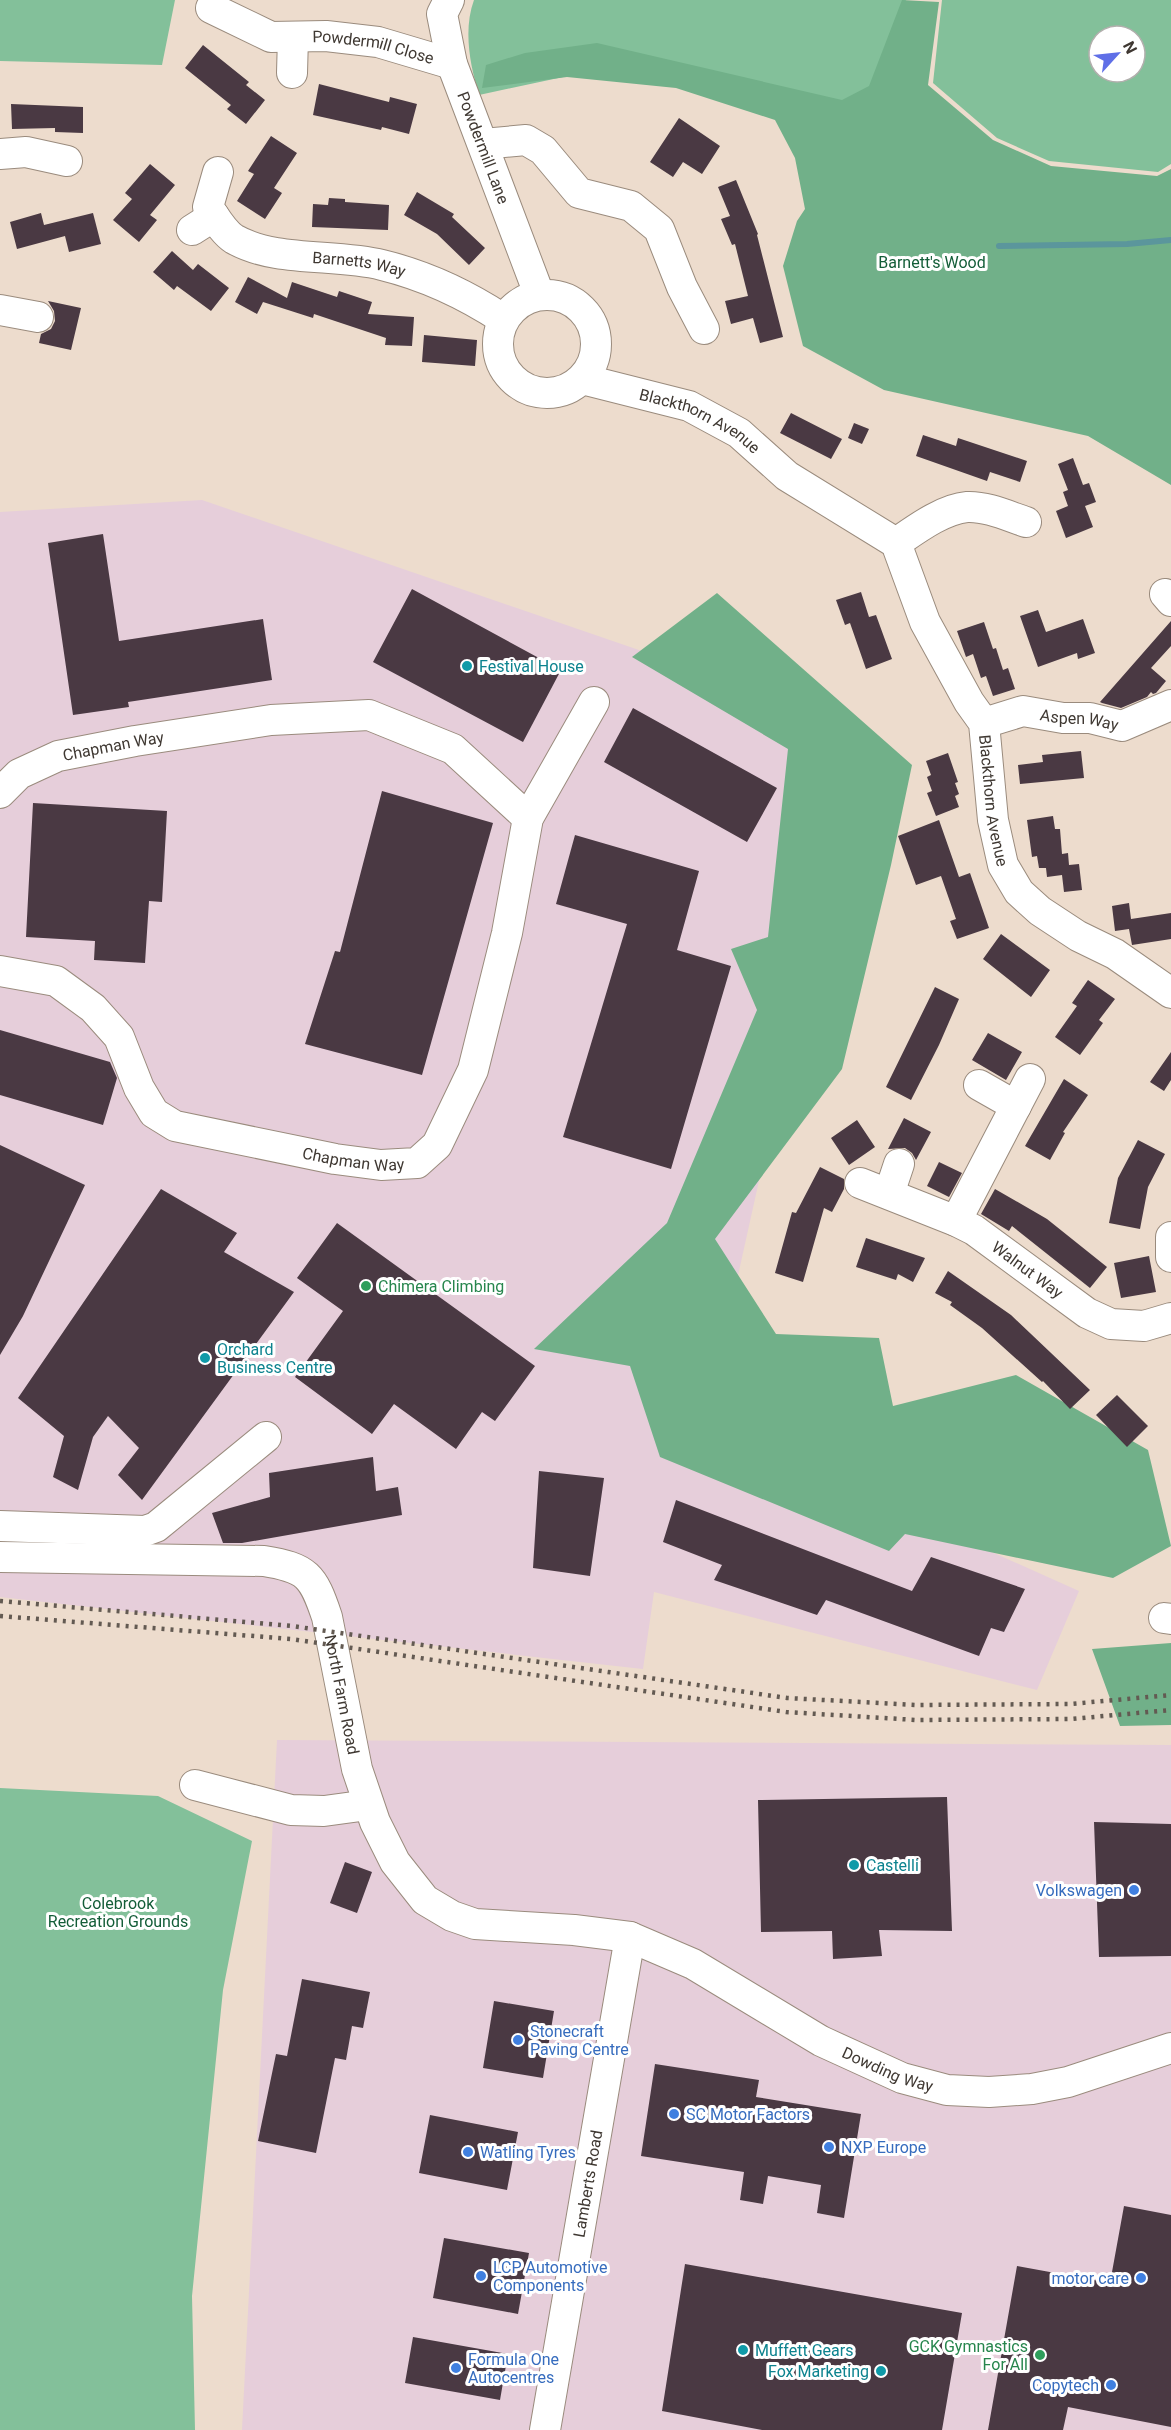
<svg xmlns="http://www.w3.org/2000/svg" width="1171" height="2430" viewBox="0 0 1171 2430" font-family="Roboto,sans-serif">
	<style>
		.industrial { fill: #e6ceda }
		.green { fill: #83c09a; fill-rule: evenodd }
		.forest { fill: #71b089 }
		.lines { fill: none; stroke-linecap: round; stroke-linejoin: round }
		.stream { stroke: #5b969c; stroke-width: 6 }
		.building { fill: #4a3943 }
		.minor-casing { stroke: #9a8b7d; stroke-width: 32 }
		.minor { stroke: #fff; stroke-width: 30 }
		.rail { stroke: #635a52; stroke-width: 4.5; stroke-dasharray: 3 6; stroke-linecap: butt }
		.culture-dot { fill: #0f9aa8; stroke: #fff; stroke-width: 2 }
		.leisure-dot { fill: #2e9e5b; stroke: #fff; stroke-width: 2 }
		.shop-dot { fill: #3f7fe0; stroke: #fff; stroke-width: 2 }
		.labels { text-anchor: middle; stroke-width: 6; stroke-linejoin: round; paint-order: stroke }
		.street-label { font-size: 16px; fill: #3f3832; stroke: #fff }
		.park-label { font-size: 16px; fill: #135d38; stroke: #fff }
		.culture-label { font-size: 16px; fill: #0d838f; stroke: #fff; text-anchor: start }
		.leisure-label { font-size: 16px; fill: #27864d; stroke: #fff; text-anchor: start }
		.shop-label { font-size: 16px; fill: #366cbe; stroke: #fff; text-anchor: start }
	</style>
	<rect width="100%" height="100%" fill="#eddccd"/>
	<!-- industrial -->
	<path class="industrial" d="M202 500 860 726 705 1424 1079 1591 1037 1690 654 1592 643 1669 0 1597V512Z
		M277 1740 1171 1745V2430H242Z"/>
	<!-- green -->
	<path class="green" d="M0 0H175L162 65 0 61Z
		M474 0H906L866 133 624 64 479 95C470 65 463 30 474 0Z
		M942 0H1171V164L1158 172 1049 161 997 138 933 83ZM1099 36H1135V72H1099Z
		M0 1788 158 1796 252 1841 223 1990 192 2296 195 2430H0Z"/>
	<!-- forest -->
	<path class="forest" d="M902 0 939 2 928 85 993 140 1051 166 1157 176 1171 169V485L1088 436 884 390 803 346 783 266 797 221 805 209 795 158 775 120 676 88 567 77 482 88 486 65 525 53 597 43 842 100 869 86Z
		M717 593 912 765 891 865 842 1069 715 1239 776 1334 879 1338 893 1406 1016 1375 1148 1450 1171 1546 1113 1578 905 1534 889 1551 660 1457 630 1366 534 1349 667 1223 757 1010 731 949 768 937 788 749 632 657Z
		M1171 1643V1725L1120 1726 1092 1649Z"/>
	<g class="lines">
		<!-- stream -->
		<path class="stream" d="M999 246 1127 244 1171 240"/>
	</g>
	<!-- building -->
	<path class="building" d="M203 45 249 82 246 85 265 100 246 124 227 109 231 105 185 68Z
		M319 84 389 102 390 97 417 104 409 134 382 127 381 130 313 115Z
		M11 104 83 107V133L55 132V128L12 129Z
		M679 118 720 146 702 174 683 162 673 177 650 162Z
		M271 136 297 153 274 188 282 193 265 219 237 201 254 174 248 171Z
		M150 164 175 185 150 215 157 220 139 242 113 220 132 199 125 193Z
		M736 180 758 234 757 235 783 337 760 343 753 318 731 324 725 301 748 296 735 244 732 245 721 219 730 216 718 187Z
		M417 192 454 214 452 217 485 248 469 265 437 234 404 215Z
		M329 198 345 199V202L389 205 388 230 312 227 313 204 328 205Z
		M41 213 44 225 93 213 101 244 69 252 65 236 17 249 10 222Z
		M172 251 193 270 198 264 229 288 211 311 177 286 174 290 153 272Z
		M248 277 287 298 292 282 337 297 339 291 372 302 368 314 414 317 412 346 385 345 386 338 314 314 313 318 263 302 257 314 235 302Z
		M48 301 81 308 71 350 39 343 41 334 51 329 55 321 54 311Z
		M424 335 477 340 475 366 422 362Z
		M791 413 842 439 831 459 780 433Z
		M854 423 869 429 862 444 848 438Z
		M923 435 956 446 958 438 1027 461 1020 482 990 472 987 481 916 456Z
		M1073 458 1083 485 1089 483 1096 502 1085 506 1093 527 1066 538 1056 511 1068 506 1063 492 1068 490 1058 464Z
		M103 534 119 641 263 619 272 680 128 702 129 707 73 715 48 543Z
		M412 589 561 670 523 742 373 662Z
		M861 592 869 617 876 615 892 659 866 669 850 623 845 625 836 600Z
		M1038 610 1046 632 1083 619 1095 653 1078 659 1077 653 1038 667 1020 616Z
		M1171 621V646L1151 668 1166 681 1156 693 1153 694 1151 692 1147 697 1121 708 1102 703 1100 702Z
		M984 622 993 649 996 648 1003 670 1008 668 1015 689 993 696 986 676 981 678 973 654 966 657 957 631Z
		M633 708 777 788 747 842 604 762Z
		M1081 751 1084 778 1020 784 1018 765 1043 762 1042 755Z
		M948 753 958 782 955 783 959 794 955 796 959 807 936 816 927 793 932 791 927 777 931 775 926 761Z
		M382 791 493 823 422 1075 305 1044 335 951 340 952Z
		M33 803 167 811 162 902 149 901 145 963 94 960 95 941 26 937Z
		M1053 816 1055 829H1060L1062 854 1068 853 1069 865 1079 864 1082 890 1064 892 1062 875 1047 877 1046 868H1039L1037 856 1032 857 1027 820Z
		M939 820 959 877 970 873 989 928 957 939 950 921 956 919 941 876 916 885 898 836Z
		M575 835 699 871 677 950 731 966 671 1169 563 1137 627 924 556 904Z
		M1129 903 1131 919 1171 913V939L1132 945 1129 929 1115 931 1112 906Z
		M1001 934 1050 970 1031 997 983 959Z
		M1088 980 1115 999 1099 1020 1103 1023 1080 1055 1055 1037 1077 1006 1072 1003Z
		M935 987 959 999 939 1045 911 1100 886 1087Z
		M0 1030 110 1062 117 1078 103 1125 0 1095Z
		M988 1033 1022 1052 1006 1080 972 1060Z
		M1171 1052V1080L1164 1091 1150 1082Z
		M1064 1079 1088 1095 1063 1132 1065 1133 1050 1160 1025 1146Z
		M904 1118 931 1132 916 1160 912 1153 905 1148 888 1149Z
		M857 1120 875 1147 849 1165 831 1138Z
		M1138 1140 1165 1154 1148 1187 1140 1229 1109 1223 1118 1178Z
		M0 1145 85 1185 23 1316 0 1355Z
		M939 1162 962 1173 949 1197 927 1186Z
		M820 1167 844 1179V1189L832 1212 824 1208 803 1282 775 1273 792 1212 796 1213Z
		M161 1189 237 1233 224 1252 294 1292 142 1500 118 1475 139 1448 108 1416 93 1437 78 1490 53 1477 64 1436 18 1398Z
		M995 1189 1047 1219 1107 1267 1090 1288 1012 1226 1009 1231 981 1214Z
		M337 1223 535 1366 495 1421 482 1412 456 1449 394 1404 372 1434 295 1377 343 1311 297 1278Z
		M866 1238 925 1258 913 1282 898 1274 896 1280 856 1267Z
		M1149 1256 1156 1292 1121 1298 1114 1263Z
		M948 1271 1011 1315 1090 1390 1070 1409 1043 1381 1042 1382 982 1328 950 1305 952 1302 935 1293Z
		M1117 1395 1148 1426 1127 1447 1096 1415Z
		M373 1457 376 1491 398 1487 402 1515 242 1543H223L212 1513 270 1497 269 1473Z
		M539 1471 604 1478 590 1576 533 1568Z
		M676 1500 912 1591 931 1557 1025 1589 1004 1632 991 1628 979 1656 826 1600 817 1615 714 1580 722 1565 663 1542Z
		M947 1797 952 1931 879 1930 882 1956 833 1959 832 1931 761 1932 758 1800Z
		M1094 1822 1171 1824V1956L1099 1957Z
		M345 1862 372 1872 357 1913 330 1903Z
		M302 1979 370 1992 363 2028 352 2026 346 2060 335 2058 316 2153 258 2141 276 2054 287 2056Z
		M494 2001 554 2011 543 2078 483 2068Z
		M655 2064 759 2080 756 2097 861 2114 844 2218 817 2213 821 2185 768 2176 763 2204 740 2200 744 2172 641 2156Z
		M430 2115 518 2132 507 2190 419 2173Z
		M1124 2206 1171 2215V2427L1068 2407 1063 2430H988L1017 2266 1110 2283Z
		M444 2238 529 2253 518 2314 433 2298Z
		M685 2264 962 2313 942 2430H762L662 2411Z
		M413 2337 508 2354 500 2400 405 2383Z"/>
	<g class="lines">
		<defs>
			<g id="minor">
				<path id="s1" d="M449 0 442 14 452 64 539 294"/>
				<path id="s2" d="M211 8 271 37 326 36 378 42 452 64"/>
				<path d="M292 73 293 37"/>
				<path d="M483 144 526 140 543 150 579 193 631 206 659 229 682 287 704 329"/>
				<path d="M0 154 26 152 67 161"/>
				<path id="s3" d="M218 172 208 207C215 217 223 232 234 239 276 263 336 253 382 265 427 276 465 294 503 319"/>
				<path d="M192 230 214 216"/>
				<circle cx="547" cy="344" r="49"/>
				<path d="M0 310 38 317"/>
				<path id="s4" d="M582 379 689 406 739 433 787 476 896 543 925 622 969 702 984 723 993 820 1003 865 1019 892 1040 911 1078 936 1115 954 1171 993"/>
				<path d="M896 543C915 530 943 509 967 507 986 506 1008 516 1026 522"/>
				<path d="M1165 594 1171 601"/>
				<path id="s5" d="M984 723 1023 711 1063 718H1090L1122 726 1171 705"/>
				<path id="s6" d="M0 793 19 774 58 756 135 741 271 720 369 715 453 749 528 818"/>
				<path id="s7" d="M0 971 56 981 93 1008 119 1037 139 1088 154 1113 175 1126 335 1159 381 1165 417 1163 437 1145 473 1070 507 933 528 818 594 702"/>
				<path d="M979 1085 1016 1106"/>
				<path id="s8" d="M860 1183 956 1221 974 1230 1087 1313 1111 1324 1144 1326 1171 1318"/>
				<path d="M889 1194 899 1164"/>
				<path d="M956 1221 1030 1079"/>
				<path d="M1171 1237V1257"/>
				<path d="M0 1526 145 1531 156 1527 266 1437"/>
				<path id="s9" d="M0 1557 264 1561C307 1568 313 1575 327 1617L357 1769 375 1822 395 1862 425 1900 452 1916 475 1924 574 1930 630 1937 693 1964 821 2041 902 2078 947 2090 989 2092 1032 2089 1068 2082 1171 2048"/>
				<path d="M1164 1618 1171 1619"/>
				<path d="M195 1785 291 1810 324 1811 368 1805"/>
				<path id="s10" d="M545 2430 630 1937"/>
			</g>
		</defs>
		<!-- minor casing -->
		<use href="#minor" class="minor-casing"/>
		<!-- minor -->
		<use href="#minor" class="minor"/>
		<!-- rail -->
		<path class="rail" d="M0 1601 292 1626 787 1698 916 1705 1070 1704 1171 1695
			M0 1616 291 1639 786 1712 916 1720 1071 1719 1171 1710"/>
	</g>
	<!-- markers -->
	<g class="culture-dot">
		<circle cx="467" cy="666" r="6"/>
		<circle cx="205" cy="1358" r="6"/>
		<circle cx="854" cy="1865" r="6"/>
		<circle cx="743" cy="2350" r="6"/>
		<circle cx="881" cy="2371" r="6"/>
	</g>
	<g class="leisure-dot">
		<circle cx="366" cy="1286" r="6"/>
		<circle cx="1040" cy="2355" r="6"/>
	</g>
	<g class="shop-dot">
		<circle cx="1134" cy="1890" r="6"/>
		<circle cx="518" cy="2040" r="6"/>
		<circle cx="674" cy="2114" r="6"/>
		<circle cx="829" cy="2147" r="6"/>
		<circle cx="468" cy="2152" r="6"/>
		<circle cx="481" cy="2276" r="6"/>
		<circle cx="1141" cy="2278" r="6"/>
		<circle cx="456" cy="2368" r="6"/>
		<circle cx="1111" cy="2385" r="6"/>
	</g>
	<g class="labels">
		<!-- street labels -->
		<g class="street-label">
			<text dy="6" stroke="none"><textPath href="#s2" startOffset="170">Powdermill Close</textPath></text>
			<text dy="6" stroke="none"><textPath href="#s1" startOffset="156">Powdermill Lane</textPath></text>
			<text dy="6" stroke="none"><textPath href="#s3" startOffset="206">Barnetts Way</textPath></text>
			<text dy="6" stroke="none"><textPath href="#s4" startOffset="126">Blackthorn Avenue</textPath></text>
			<text dy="6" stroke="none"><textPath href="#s5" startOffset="98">Aspen Way</textPath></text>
			<text dy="6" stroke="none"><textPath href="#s6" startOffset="126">Chapman Way</textPath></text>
			<text dy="6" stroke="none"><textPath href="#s4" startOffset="639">Blackthorn Avenue</textPath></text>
			<text dy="6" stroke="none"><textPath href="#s7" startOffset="432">Chapman Way</textPath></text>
			<text dy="6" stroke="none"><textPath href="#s8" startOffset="190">Walnut Way</textPath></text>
			<text dy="6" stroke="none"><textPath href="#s9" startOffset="435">North Farm Road</textPath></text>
			<text dy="6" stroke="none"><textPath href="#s9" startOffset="1162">Dowding Way</textPath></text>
			<text dy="6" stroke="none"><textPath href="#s10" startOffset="250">Lamberts Road</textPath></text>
		</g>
		<!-- park labels -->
		<g class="park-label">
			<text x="932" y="268">Barnett's Wood</text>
			<text x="118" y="1909">Colebrook<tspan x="118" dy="18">Recreation Grounds</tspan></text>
		</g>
		<!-- culture labels -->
		<g class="culture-label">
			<text x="479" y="672">Festival House</text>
			<text x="217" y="1355">Orchard<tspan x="217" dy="18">Business Centre</tspan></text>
			<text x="866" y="1871">Castelli</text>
			<text x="755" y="2356">Muffett Gears</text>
			<text x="869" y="2377" text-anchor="end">Fox Marketing</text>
		</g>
		<!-- leisure labels -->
		<g class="leisure-label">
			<text x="378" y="1292">Chimera Climbing</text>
			<text x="1028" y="2352" text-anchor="end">GCK Gymnastics<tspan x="1028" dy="18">For All</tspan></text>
		</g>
		<!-- shop labels -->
		<g class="shop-label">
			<text x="1122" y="1896" text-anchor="end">Volkswagen</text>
			<text x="530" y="2037">Stonecraft<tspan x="530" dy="18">Paving Centre</tspan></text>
			<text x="686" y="2120">SC Motor Factors</text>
			<text x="841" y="2153">NXP Europe</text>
			<text x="480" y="2158">Watling Tyres</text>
			<text x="493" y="2273">LCP Automotive<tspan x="493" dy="18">Components</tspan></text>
			<text x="1129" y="2284" text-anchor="end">motor care</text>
			<text x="468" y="2365">Formula One<tspan x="468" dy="18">Autocentres</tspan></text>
			<text x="1099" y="2391" text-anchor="end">Copytech</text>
		</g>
	</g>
	<!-- north arrow -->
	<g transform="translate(1117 54) rotate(63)"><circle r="28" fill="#ffffff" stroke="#b2afad" stroke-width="1.5"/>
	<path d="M0-4.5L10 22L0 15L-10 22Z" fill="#5f6fe7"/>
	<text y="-9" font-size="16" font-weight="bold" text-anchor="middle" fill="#3f3832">N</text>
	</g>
</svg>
